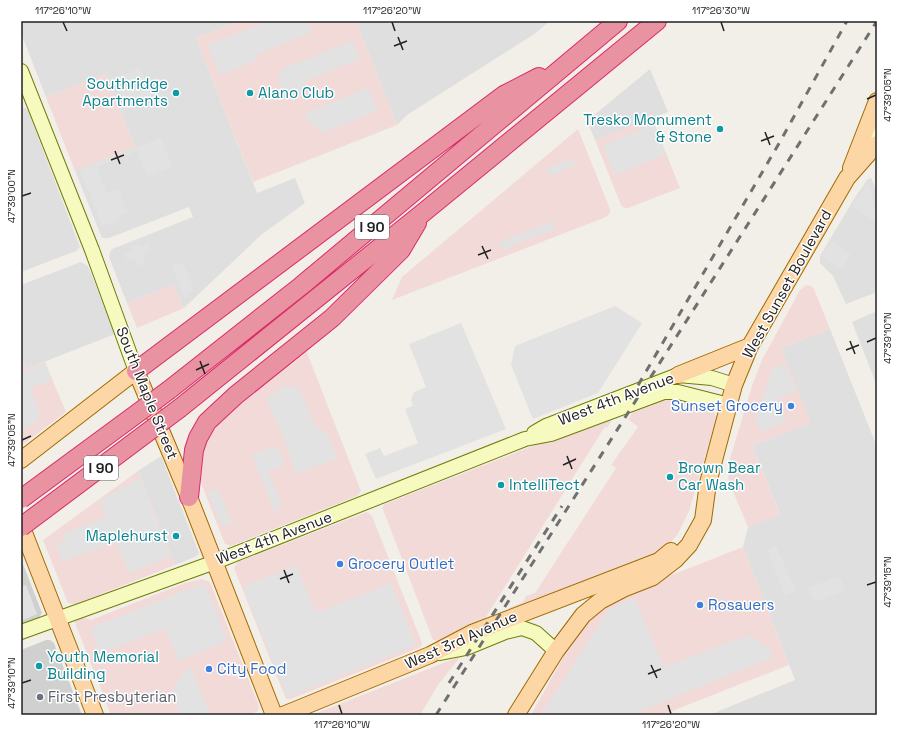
<svg xmlns="http://www.w3.org/2000/svg" width="898" height="736" viewBox="0 0 898 736" font-family="'Space Grotesk',sans-serif">
	<style>
		.residential { fill: #e0dfdf }
		.commercial { fill: #f2dad9 }
		.religious { fill: #d0d0d0 }
		.parking { fill: #e2e2e2 }
		.lines { fill: none; stroke-linecap: round; stroke-linejoin: round }
		.secondary-casing { stroke: #707d05; stroke-width: 16 }
		.primary-casing { stroke: #a06b00; stroke-width: 18 }
		.highway-casing { stroke: #dc2a67; stroke-width: 20 }
		.secondary { stroke: #f7fabf; stroke-width: 14 }
		.primary { stroke: #fcd6a4; stroke-width: 16 }
		.highway { stroke: #e892a2; stroke-width: 18 }
		.rail { stroke: #707070; stroke-width: 3; stroke-dasharray: 8 8; stroke-linecap: butt }
		.highway-bridge-casing { stroke: #dc2a67; stroke-width: 20; stroke-linecap: butt }
		.highway-bridge { stroke: #e892a2; stroke-width: 18 }
		.ticks { fill: none; stroke: #222; stroke-width: 1.5 }
		.culture-dot { fill: #0f9aa8; stroke: #fff; stroke-width: 1.5 }
		.shop-dot { fill: #3f7fe0; stroke: #fff; stroke-width: 1.5 }
		.worship-dot { fill: #6b7280; stroke: #fff; stroke-width: 1.5 }
		.labels { text-anchor: middle; stroke-width: 3; stroke-linejoin: round; paint-order: stroke }
		.shield { fill: #fff; stroke: #646464; stroke-width: 1 }
		.shield-label { font-size: 14px; font-weight: bold; fill: #222 }
		.culture-label { font-size: 15px; fill: #0d838f; stroke: #fff; text-anchor: start }
		.street-label { font-size: 15px; fill: #222; stroke: #fff }
		.shop-label { font-size: 15px; fill: #366cbe; stroke: #fff; text-anchor: start }
		.worship-label { font-size: 15px; fill: #5b616d; stroke: #fff; text-anchor: start }
		.neatline { fill: none; stroke: #222; stroke-width: 1.5 }
		.ticks-label { font-size: 10px; text-anchor: middle; fill: #222 }
	</style>
	<rect width="100%" height="100%" fill="#f2efe9"/>
	<!-- residential -->
	<path class="residential" d="M21 21H240L196 38 257 193 295 178 305 203 261 235 184 308 173 285 127 303 109 257 110 252 112 249 193 217 189 207 109 238H102L75 171 135 147 106 74 46 97 21 33Z
		M356 21H550L533 35 407 115 397 125Z
		M650 69 668 112 595 140 587 121Z
		M21 107 26 108 28 111 80 247 76 251 21 272Z
		M871 178 877 191V292L846 304 833 276 820 263V256L854 199 867 180Z
		M81 262 88 266 115 334 26 369 21 357V285Z
		M877 311V386L852 322Z
		M830 329 877 447V715H709L795 680 743 547 748 527 780 514 752 446 810 423 781 348Z
		M161 456 199 553 197 556 175 565 138 471Z"/>
	<!-- commercial -->
	<path class="commercial" d="M240 21H356L397 125 253 182 196 38Z
		M106 74 135 147 75 171 46 97Z
		M652 118 680 188 628 208H624L621 205 595 140Z
		M578 129 610 209V213L606 217 392 300 402 277Z
		M173 285 184 308 137 328 127 303Z
		M806 285 811 286 814 289 830 329 781 348 811 423 752 446 780 515 748 527 729 482 728 474 729 462 752 386 762 360 800 290Z
		M306 350 361 491 357 496 231 546 225 544 201 483 199 473 202 448 222 419Z
		M21 357 26 369 45 362 66 412 21 446Z
		M668 395 709 406 715 414 716 419 689 511 678 534 670 543 652 556 503 616 509 608 523 602 526 596 535 593 616 468 611 465 638 427 628 419 637 406Z
		M615 414 608 427 604 428 481 625 438 641 433 640 382 507 385 504Z
		M138 471 175 565 75 604 68 603 43 540Z
		M367 512 372 516 422 643 421 647 291 699H286L234 568 238 562Z
		M743 547 789 665 662 715H531L575 636 591 616 609 602 628 592Z
		M202 579 210 582 259 706 258 711 250 715H111L75 623 76 619 82 617 91 620 185 583Z
		M461 656 438 685 420 715H312Z"/>
	<!-- religious -->
	<path class="religious" d="M21 559 42 613 38 619 21 625Z
		M46 640H50L54 643 82 715H21V650Z"/>
	<!-- parking -->
	<path class="parking" d="M268 21H307L312 32 255 55 257 60 220 75 208 45Z
		M352 41 360 59 305 81 308 88 285 97 278 80 282 69Z
		M140 68 152 97 127 106 115 78Z
		M368 88 377 111 322 133 306 119V113Z
		M654 124 666 154 615 175 603 145Z
		M161 138 172 167 147 177 137 151 97 167 107 193 118 189 127 212 118 216 119 220 102 226 80 170Z
		M569 160 577 164 553 175 546 172 545 169Z
		M868 182 876 212 875 221 852 206Z
		M553 221 555 229 515 244 507 250 498 245 497 243Z
		M832 241 851 254 841 269 822 257Z
		M138 244 142 247 148 244 151 250 144 253 143 257 146 263 137 266 134 258 127 260 125 253 131 251 133 246Z
		M171 263 182 264 185 267 193 288 185 299Z
		M615 306 642 323 598 393 533 419 511 365 515 346Z
		M461 323 506 429 376 479 365 454 380 448 384 456 418 443 405 409 413 406 411 400 414 392 426 387 409 344Z
		M45 363 52 380 30 388 39 412 36 423 21 430V373Z
		M785 364 796 391 777 398 786 422 761 432 756 420 772 369Z
		M284 386 299 387 315 427 327 433 337 458 296 475 284 438 266 398Z
		M271 447 276 448 281 453 285 465 268 471 283 507 274 511 252 455Z
		M140 478 170 557 129 573 116 541 63 561 56 544 65 540 63 534 107 517 100 501Z
		M218 489 232 523 222 527 208 493Z
		M776 546 796 591 785 596 767 550Z
		M296 565 316 613 391 583 416 645 287 697 243 587Z
		M839 576 845 590 814 602 808 588Z
		M205 583 227 640 179 661 165 628 100 653 90 628Z
		M26 585 37 614 21 621V586Z
		M634 598 664 667 749 635 769 648 773 657 631 715H541L610 608Z
		M191 668 210 715H181L172 693 184 671Z"/>
	<g class="lines">
		<defs>
			<path id="secondary" d="M21 71 92 250 136 371
				M862 154 877 130
				M534 433 546 426 678 375 712 378 734 385
				M21 632 215 562 525 439 551 434 664 392H678L729 405
				M440 653 466 648 505 632 522 628 536 633 556 651"/>
			<path id="primary" d="M851 168 877 101
				M678 375 750 346
				M21 460 136 371 189 497 274 715
				M21 525 95 715
				M283 715 430 655 472 633 659 561 671 551
				M516 715 556 651 583 615 600 601 625 588 653 577 675 560 689 545 703 520 708 483 734 385 750 346 847 178 877 144"/>
			<path id="highway" d="M136 371 504 95 539 77
				M169 390 301 286 618 21
				M180 408 424 212 657 21
				M189 497 194 450 198 438 207 422 236 395 332 318 401 250 417 223"/>
		</defs>
		<!-- secondary casing -->
		<use href="#secondary" class="secondary-casing"/>
		<!-- primary casing -->
		<use href="#primary" class="primary-casing"/>
		<!-- highway casing -->
		<use href="#highway" class="highway-casing"/>
		<!-- secondary -->
		<use href="#secondary" class="secondary"/>
		<!-- primary -->
		<use href="#primary" class="primary"/>
		<!-- highway -->
		<use href="#highway" class="highway"/>
		<!-- rail -->
		<path class="rail" d="M630 399 781 140 847 21
			M449 683 562 506
			M436 715 877 21"/>
		<defs>
			<path id="highway-bridge" d="M21 499 169 390
				M21 527 180 408"/>
		</defs>
		<!-- highway-bridge casing -->
		<use href="#highway-bridge" class="highway-bridge-casing"/>
		<!-- highway-bridge -->
		<use href="#highway-bridge" class="highway-bridge"/>
	</g>
	<!-- ticks -->
	<path class="ticks" d="M63 22 67 31M392 22 395 31M721 22 724 31M398 37 403 50M394 46 407 41M867 99 876 95M765 132 770 145M761 141 774 136M115 151 120 164M111 160 124 155M22 196 31 193M482 246 488 259M478 255 491 250M850 341 855 354M867 342 876 338M846 350 859 345M200 361 205 374M196 370 209 364M22 440 31 436M567 456 572 469M563 465 576 459M284 570 289 583M280 579 293 574M867 585 876 582M651 665 657 678M648 674 661 669M22 683 31 680M339 705 342 714M668 705 671 714"/>
	<!-- markers -->
	<g class="culture-dot">
		<circle cx="176" cy="93" r="4"/>
		<circle cx="250" cy="93" r="4"/>
		<circle cx="720" cy="129" r="4"/>
		<circle cx="670" cy="477" r="4"/>
		<circle cx="501" cy="485" r="4"/>
		<circle cx="176" cy="536" r="4"/>
		<circle cx="39" cy="666" r="4"/>
	</g>
	<g class="shop-dot">
		<circle cx="791" cy="406" r="4"/>
		<circle cx="340" cy="564" r="4"/>
		<circle cx="700" cy="605" r="4"/>
		<circle cx="209" cy="669" r="4"/>
	</g>
	<circle class="worship-dot" cx="40" cy="697" r="4"/>
	<g class="labels">
		<!-- shield labels -->
		<g class="shield">
			<rect x="355" y="215" width="34" height="24" rx="3"/>
			<rect x="84" y="456" width="34" height="24" rx="3"/>
		</g>
		<g class="shield-label">
			<text x="372" y="232">I 90</text>
			<text x="101" y="473">I 90</text>
		</g>
		<!-- culture labels -->
		<g class="culture-label">
			<text x="168" y="89" text-anchor="end">Southridge<tspan x="168" dy="17">Apartments</tspan></text>
			<text x="258" y="98">Alano Club</text>
			<text x="712" y="125" text-anchor="end">Tresko Monument<tspan x="712" dy="17">&amp; Stone</tspan></text>
			<text x="678" y="473">Brown Bear<tspan x="678" dy="17">Car Wash</tspan></text>
			<text x="509" y="490">IntelliTect</text>
			<text x="168" y="541" text-anchor="end">Maplehurst</text>
			<text x="47" y="662">Youth Memorial<tspan x="47" dy="17">Building</tspan></text>
		</g>
		<!-- street labels -->
		<g class="street-label">
			<text transform="translate(787 284) rotate(-61)" y="5">West Sunset Boulevard</text>
			<text transform="translate(147 393) rotate(68)" y="5">South Maple Street</text>
			<text transform="translate(616 399) rotate(-21)" y="5">West 4th Avenue</text>
			<text transform="translate(274 538) rotate(-21)" y="5">West 4th Avenue</text>
			<text transform="translate(461 640) rotate(-24)" y="5">West 3rd Avenue</text>
		</g>
		<!-- shop labels -->
		<g class="shop-label">
			<text x="783" y="411" text-anchor="end">Sunset Grocery</text>
			<text x="348" y="569">Grocery Outlet</text>
			<text x="708" y="610">Rosauers</text>
			<text x="217" y="674">City Food</text>
		</g>
		<!-- worship labels -->
		<g class="worship-label">
			<text x="48" y="702">First Presbyterian</text>
		</g>
	</g>
	<!-- border -->
	<rect width="898" height="736" fill="none" stroke="#ffffff" stroke-width="44"/>
	<rect x="22" y="22" width="854" height="692" class="neatline"/>
	<g class="ticks-label">
		<text x="63" y="14">117°26'10"W</text>
		<text x="392" y="14">117°26'20"W</text>
		<text x="721" y="14">117°26'30"W</text>
		<text transform="translate(887 95) rotate(-90)" y="4">47°39'05"N</text>
		<text transform="translate(11 196) rotate(-90)" y="4">47°39'00"N</text>
		<text transform="translate(887 338) rotate(-90)" y="4">47°39'10"N</text>
		<text transform="translate(11 440) rotate(-90)" y="4">47°39'05"N</text>
		<text transform="translate(887 582) rotate(-90)" y="4">47°39'15"N</text>
		<text transform="translate(11 683) rotate(-90)" y="4">47°39'10"N</text>
		<text x="342" y="728">117°26'10"W</text>
		<text x="671" y="728">117°26'20"W</text>
	</g>
</svg>
